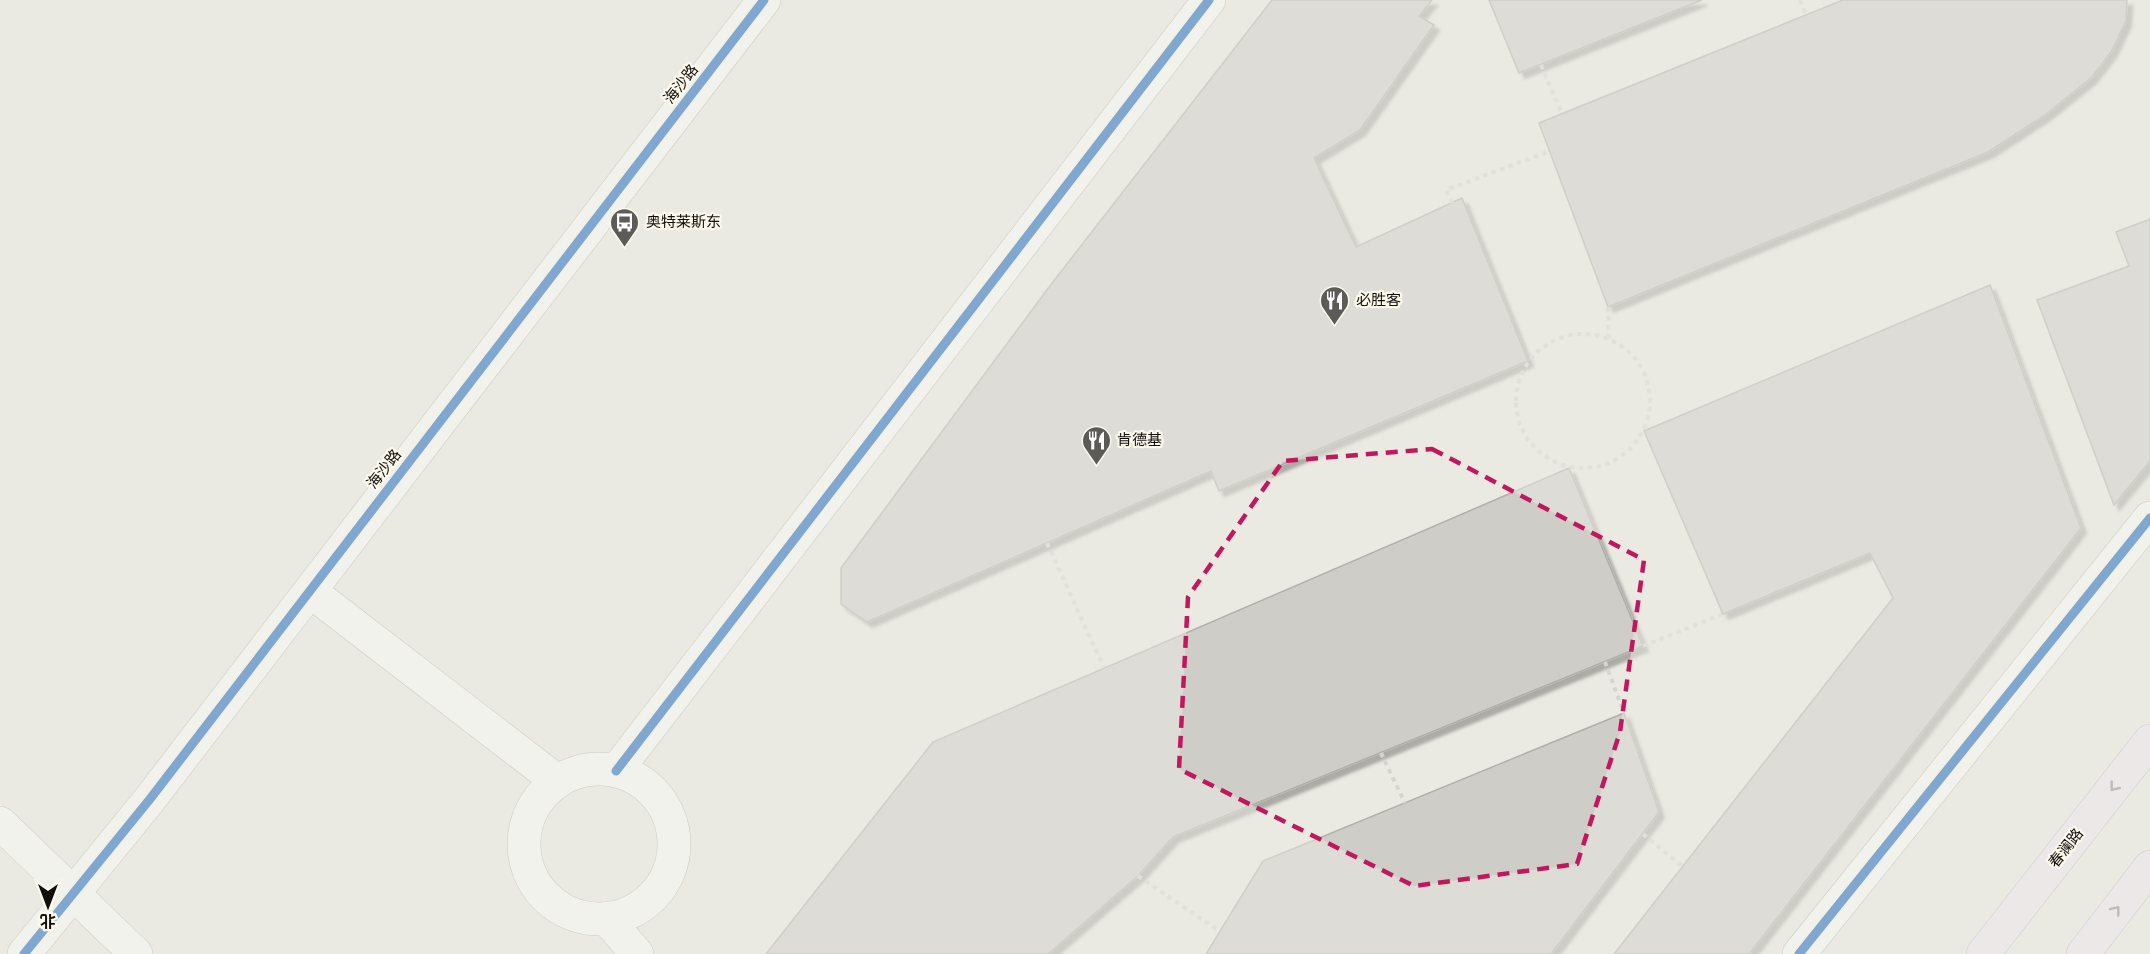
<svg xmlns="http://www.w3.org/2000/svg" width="2150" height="954" viewBox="0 0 2150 954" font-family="'PT Sans Narrow','Noto Sans SC',sans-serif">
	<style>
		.building { fill: #cecdc8; stroke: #b0afaa; stroke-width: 1.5; filter: url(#shadow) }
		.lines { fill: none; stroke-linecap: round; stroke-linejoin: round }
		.minor-casing { stroke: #a7a6a1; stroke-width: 34 }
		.major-casing { stroke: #b0a4ad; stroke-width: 34 }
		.path { stroke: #d6d5d4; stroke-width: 4; stroke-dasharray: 4.5 4.5; stroke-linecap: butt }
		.minor { stroke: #fcfcfb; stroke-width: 33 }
		.major { stroke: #efe7ee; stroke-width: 33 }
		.cycleway-casing { stroke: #fcf8ec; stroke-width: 13 }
		.cycleway { stroke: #0057b8; stroke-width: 9 }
		.oneway { stroke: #8b8688 }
		.marked { fill: none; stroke: #c2185b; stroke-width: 4.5; stroke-dasharray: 12 8; stroke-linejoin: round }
		.labels { text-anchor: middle; stroke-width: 4.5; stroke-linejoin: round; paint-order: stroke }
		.street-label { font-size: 15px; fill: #110f0c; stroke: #fcf8ec }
		.poi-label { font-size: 15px; fill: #110f0c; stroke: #fcf8ec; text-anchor: start }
	</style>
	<defs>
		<filter id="shadow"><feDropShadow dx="5.5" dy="5.5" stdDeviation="1.5" flood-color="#0004"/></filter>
	</defs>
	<rect width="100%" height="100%" fill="#eae9e2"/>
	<!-- building -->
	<path class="building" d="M1272 0H1432L1419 16 1434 25 1360 130 1314 158 1356 247 1462 198 1528 361 1219 491 1211 471 867 622 841 604V568L1049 287Z
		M1489 0H1702L1519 73Z
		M1843 0H2127L2126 21 2111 52 2091 78 2045 115 1988 152 1608 307 1539 123Z
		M2150 219V461L2114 505 2037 300 2129 266 2116 232Z
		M1990 285 2081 528 1749 954H1614L1893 598 1870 553 1723 614 1644 431Z
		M1569 468 1643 646 1173 837 1138 876 1048 954H766L933 742Z
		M1624 713 1659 812 1551 954H1206L1263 861Z"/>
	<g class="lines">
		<defs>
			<path id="minor" d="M310 591 557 781
				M524 844a75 75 0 1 1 150 0a75 75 0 1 1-150 0Z
				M616 771 1209 0
				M0 823 136 954
				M607 919 637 954
				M24 954 150 799 764 0
				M1799 954 2150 518"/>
			<path id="major" d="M1983 954 2150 741
				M2083 954 2150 867"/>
		</defs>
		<!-- minor casing -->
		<use href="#minor" class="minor-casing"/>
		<!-- major casing -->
		<use href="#major" class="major-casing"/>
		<!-- path -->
		<path class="path" d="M1800 0 1806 15
			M1541 65 1562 114
			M1452 203 1446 190 1550 151
			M1608 307 1609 339
			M1516 401a67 67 0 1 1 134 0a67 67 0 1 1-134 0Z
			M1047 543 1104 668
			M1643 646 1723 614
			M1605 662 1624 713
			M1381 753 1405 803
			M1643 834 1683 867
			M1138 876 1219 931"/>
		<!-- minor -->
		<use href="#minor" class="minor"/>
		<!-- major -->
		<use href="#major" class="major"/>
		<defs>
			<path id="cycleway" d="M616 771 1209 0
				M24 954 150 799 764 0
				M1799 954 2150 518"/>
		</defs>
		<!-- cycleway casing -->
		<use href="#cycleway" class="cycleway-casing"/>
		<!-- cycleway -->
		<use href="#cycleway" class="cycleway"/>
	</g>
	<!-- one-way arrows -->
	<defs><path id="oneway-chevron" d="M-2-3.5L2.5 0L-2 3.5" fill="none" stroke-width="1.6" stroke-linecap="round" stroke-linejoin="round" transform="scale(1.5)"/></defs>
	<g class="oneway">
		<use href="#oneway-chevron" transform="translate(2114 787) rotate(128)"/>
		<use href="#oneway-chevron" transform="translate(2116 910) rotate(-52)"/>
	</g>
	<!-- marked area -->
	<path d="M0 0H2150V954H0ZM1432 449 1644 560 1620 732 1577 864 1414 886 1179 769 1188 597 1283 461Z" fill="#eae9e2" fill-opacity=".55" fill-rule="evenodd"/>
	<path class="marked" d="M1432 449 1644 560 1620 732 1577 864 1414 886 1179 769 1188 597 1283 461Z"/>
	<!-- icons -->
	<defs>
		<symbol id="bus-pin" viewBox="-11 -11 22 30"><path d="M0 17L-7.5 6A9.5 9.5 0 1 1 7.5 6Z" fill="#5d5b57" stroke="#fcf8ec"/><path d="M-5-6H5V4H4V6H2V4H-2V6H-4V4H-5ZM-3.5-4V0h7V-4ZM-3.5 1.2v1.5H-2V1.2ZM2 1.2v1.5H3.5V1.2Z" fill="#fff"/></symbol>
		<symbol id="restaurant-pin" viewBox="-11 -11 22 30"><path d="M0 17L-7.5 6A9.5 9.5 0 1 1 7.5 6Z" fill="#5d5b57" stroke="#fcf8ec"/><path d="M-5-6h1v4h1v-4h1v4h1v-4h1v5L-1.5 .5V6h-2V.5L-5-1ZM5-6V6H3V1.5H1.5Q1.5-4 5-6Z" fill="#fff"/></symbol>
	</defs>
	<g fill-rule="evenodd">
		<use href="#bus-pin" x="608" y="206" width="33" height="45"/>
		<use href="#restaurant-pin" x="1318" y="284" width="33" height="45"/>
		<use href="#restaurant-pin" x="1080" y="424" width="33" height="45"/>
	</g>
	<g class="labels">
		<!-- street labels -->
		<g class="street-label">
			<text transform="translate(681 84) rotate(-52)" y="5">海沙路</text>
			<text transform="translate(384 469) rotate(-52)" y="5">海沙路</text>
			<text transform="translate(2066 848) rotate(-52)" y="5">春澜路</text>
		</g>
		<!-- poi labels -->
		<g class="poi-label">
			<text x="646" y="227">奥特莱斯东</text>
			<text x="1356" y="305">必胜客</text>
			<text x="1117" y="445">肯德基</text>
		</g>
	</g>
	<!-- north arrow -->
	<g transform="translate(48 906) rotate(180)" stroke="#fcf8ec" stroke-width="4.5" paint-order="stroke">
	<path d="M0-4.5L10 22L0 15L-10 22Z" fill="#110f0c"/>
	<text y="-9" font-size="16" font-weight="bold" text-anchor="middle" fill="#110f0c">北</text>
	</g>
</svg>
